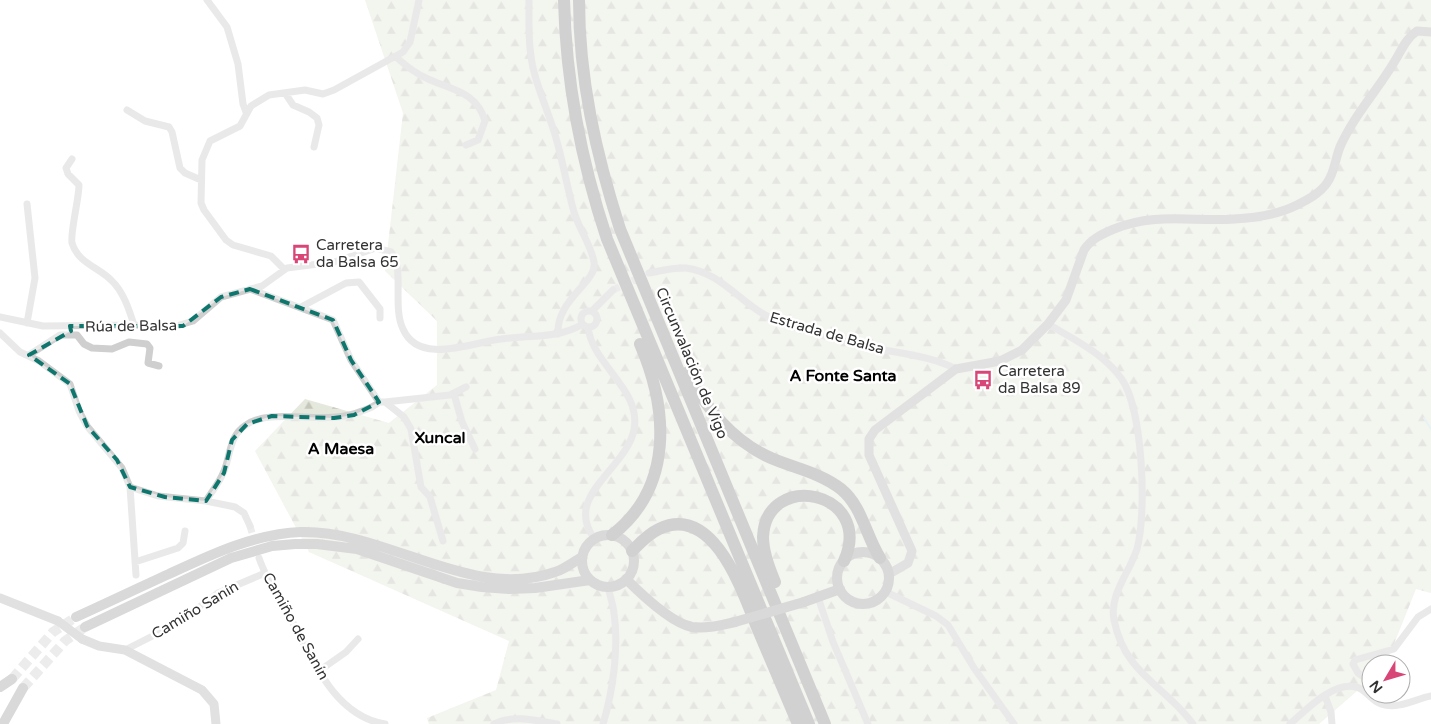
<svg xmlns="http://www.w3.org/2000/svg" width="1431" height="724" viewBox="0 0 1431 724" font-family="'Varela Round',sans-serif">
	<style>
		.forest { fill: url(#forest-firs) }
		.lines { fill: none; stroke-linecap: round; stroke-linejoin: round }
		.stream { stroke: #cbe3e7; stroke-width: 2 }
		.street-tunnel { stroke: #d6d6d6; stroke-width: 7; stroke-dasharray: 7 3.5; stroke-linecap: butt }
		.primary-tunnel { stroke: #d6d6d6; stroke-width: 10; stroke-dasharray: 10 5; stroke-linecap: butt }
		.street { stroke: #cfcfcf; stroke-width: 7 }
		.secondary { stroke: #bcbcbc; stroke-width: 9 }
		.primary { stroke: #aaa; stroke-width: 10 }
		.highway { stroke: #999; stroke-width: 12 }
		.secondary-bridge { stroke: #bcbcbc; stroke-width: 9 }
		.primary-bridge { stroke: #aaa; stroke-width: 10 }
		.marked { fill: none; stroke: #0f766e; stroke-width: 4; stroke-dasharray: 10 6; stroke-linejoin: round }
		.labels { text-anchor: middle; stroke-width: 5; stroke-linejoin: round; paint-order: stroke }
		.poi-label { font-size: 15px; fill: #323232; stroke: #fff; text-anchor: start }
		.street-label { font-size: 15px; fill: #323232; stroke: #fff }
		.neighbourhood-label { font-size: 16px; font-weight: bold; fill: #000; stroke: #fff }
	</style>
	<defs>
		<pattern id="forest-firs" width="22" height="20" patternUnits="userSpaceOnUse" patternTransform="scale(1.25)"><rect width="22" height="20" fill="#e5e8dc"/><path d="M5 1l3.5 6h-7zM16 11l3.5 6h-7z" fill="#c5c7bd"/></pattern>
	</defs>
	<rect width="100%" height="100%" fill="#fff"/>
	<!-- forest -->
	<path class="forest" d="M365 0H1431V593L1416 589 1386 664H1371V679L1319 724H429L427 718 496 690 509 641 309 552 255 451 305 399 389 423 437 385V321L385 271 403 113Z"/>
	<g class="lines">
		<!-- stream -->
		<path class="stream" d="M1424 418 1431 429"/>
		<!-- street-tunnel -->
		<path class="street-tunnel" d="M613 290 642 276
			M250 526 258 554"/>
		<!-- primary-tunnel -->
		<path class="primary-tunnel" d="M12 679 53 632 76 617
			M23 688 65 641 85 627"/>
		<!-- street -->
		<path class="street" d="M207 0 227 27 238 64 243 104 246 112
			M529 0C529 24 528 49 534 72 540 95 550 116 556 138 563 162 567 187 574 212 579 229 591 245 594 262 598 282 556 299 558 334
			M396 57C406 66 416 74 428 79 452 90 477 92 485 121L478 140 466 145
			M285 93 293 105 309 112 317 118 319 125 314 147
			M127 110 145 121 169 127 172 132 180 168 185 173 201 180
			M72 159 66 168 68 174 79 185C79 198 70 234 72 243 78 263 98 267 111 280 123 291 129 309 134 325
			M27 204 35 278 27 323
			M284 269 271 256 233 245 226 240 204 210 201 203 202 160 210 141 240 126 251 106 269 95 305 90 323 94 334 90 403 52 410 42 419 0
			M649 273C661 271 673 267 686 268 722 272 744 308 777 321 809 333 846 342 879 349 905 354 933 357 956 369
			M250 289 333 320 351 360 379 402
			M301 307 346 283 359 282 380 309V318
			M581 319a8 8 0 1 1 16 0a8 8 0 1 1-16 0Z
			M592 311 613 290
			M0 317 43 326 134 325 173 327 193 321 221 297 262 286 287 268 334 262 376 248 391 252C405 267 392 307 403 329 419 366 473 342 501 339 529 335 558 339 583 324
			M1048 324C1073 339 1103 353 1121 378 1143 408 1147 513 1137 549 1130 572 1109 594 1114 620 1125 675 1165 685 1193 724
			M588 327C592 365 642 389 634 430 626 469 563 496 594 538
			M0 333 20 352 39 361 70 384 79 411 87 426 122 468 130 487 136 575
			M29 355 60 335H77L84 344 92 348 112 349 129 342 147 344 150 348 148 363 159 366
			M454 394 462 422 475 449
			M385 402 450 395 466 387
			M130 487 158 496 206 501 235 507 244 513 250 526
			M206 501C212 491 220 482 224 471 231 454 229 436 246 425 273 406 325 427 362 411 368 409 374 407 379 402H385L404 417 411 429 421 487 430 497 443 541
			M259 558C266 579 280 599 291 619 312 658 334 716 385 724
			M135 562 178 548 183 543 185 531
			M886 592 936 616 948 625 974 668 1014 724
			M818 597 833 642 868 724
			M125 650 178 623 218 593 265 573
			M319 671 346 652 358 639
			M1371 682 1358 673 1353 664 1355 660 1394 649 1418 617 1431 609
			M1378 694 1381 704
			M1325 696 1331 712 1332 724
			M494 724C514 714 537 721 557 724
			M603 724C613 691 619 648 614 613 613 604 610 596 608 587
			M1290 724C1305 711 1333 681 1356 687 1366 689 1371 701 1381 704 1398 710 1415 699 1431 696"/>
		<!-- secondary -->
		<path class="secondary" d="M889 574 908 563 912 551 869 455V439L875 430 956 369 1000 361 1022 350 1048 324 1066 300 1084 250C1091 239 1102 234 1114 229 1155 212 1193 222 1234 219 1255 218 1279 214 1297 205 1309 199 1320 193 1327 183 1335 172 1335 159 1340 147 1353 117 1376 92 1393 64 1401 52 1405 39 1417 31L1431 32
			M0 598 58 621
			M82 639 99 646 125 650 202 690 214 704 216 724"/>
		<!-- primary -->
		<path class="primary" d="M582 561a26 26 0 1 1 52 0a26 26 0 1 1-52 0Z
			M837 578a26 26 0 1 1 52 0a26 26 0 1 1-52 0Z
			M626 579C641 594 672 623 692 627 707 629 721 625 735 622
			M804 602 840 589
			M76 617C107 603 138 588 169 574 212 554 254 534 301 532 387 530 471 602 555 572 565 569 573 562 582 557
			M85 627 231 558 272 546 295 544H317L357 549 457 583 482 587 509 589 535 588 590 580
			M0 687 12 679
			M4 722 23 688"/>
		<!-- highway -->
		<path class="highway" d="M564 0C566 83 581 161 607 239L809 724
			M579 0C579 79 596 154 620 229L825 724
			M686 373C707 408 732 441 771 458 794 468 821 473 841 489 862 506 866 536 880 558
			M612 535C674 487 668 409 640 344
			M632 551C640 543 648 534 659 529 713 503 742 590 756 625 770 658 784 691 798 724
			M775 582C769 568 763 552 763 537 766 469 875 491 844 561"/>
		<!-- secondary-bridge -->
		<path class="secondary-bridge" d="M58 621 82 639"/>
		<!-- primary-bridge -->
		<path class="primary-bridge" d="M735 622 804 602"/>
	</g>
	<!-- marked area -->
	<path d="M0 0H1431V724H0ZM250 289 333 320 351 360 379 402 354 415 334 418 272 416 247 424 232 440 224 473 206 501 165 497 130 487 117 460 87 426 70 384 29 355 71 331 70 326H183L221 297Z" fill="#fff" fill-opacity=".55" fill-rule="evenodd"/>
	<path class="marked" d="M250 289 333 320 351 360 379 402 354 415 334 418 272 416 247 424 232 440 224 473 206 501 165 497 130 487 117 460 87 426 70 384 29 355 71 331 70 326H183L221 297Z"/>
	<!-- icons -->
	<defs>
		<symbol id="bus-bare" viewBox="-9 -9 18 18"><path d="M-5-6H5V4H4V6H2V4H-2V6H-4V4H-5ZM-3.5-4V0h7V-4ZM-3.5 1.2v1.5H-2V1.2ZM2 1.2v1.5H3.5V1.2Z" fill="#d74676" stroke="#fff" stroke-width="2.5" paint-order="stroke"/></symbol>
	</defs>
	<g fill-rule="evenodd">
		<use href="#bus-bare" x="287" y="240" width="28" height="28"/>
		<use href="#bus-bare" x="969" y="366" width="28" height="28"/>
	</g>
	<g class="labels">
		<!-- poi labels -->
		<g class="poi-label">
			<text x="316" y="250">Carretera<tspan x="316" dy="17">da Balsa 65</tspan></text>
			<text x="998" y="376">Carretera<tspan x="998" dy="17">da Balsa 89</tspan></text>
		</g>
		<!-- street labels -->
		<g class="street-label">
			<text transform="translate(131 326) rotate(-1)" y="5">Rúa de Balsa</text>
			<text transform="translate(827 333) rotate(16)" y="5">Estrada de Balsa</text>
			<text transform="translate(692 363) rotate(67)" y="5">Circunvalación de Vigo</text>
			<text transform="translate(195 610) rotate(-31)" y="5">Camiño Sanín</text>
			<text transform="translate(296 626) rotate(61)" y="5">Camiño de Sanín</text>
		</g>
		<!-- neighbourhood labels -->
		<g class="neighbourhood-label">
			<text x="843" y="381">A Fonte Santa</text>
			<text x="440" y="443">Xuncal</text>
			<text x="341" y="454">A Maesa</text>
		</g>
	</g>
	<!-- north arrow -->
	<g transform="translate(1386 679) rotate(232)"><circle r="24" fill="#ffffff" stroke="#adadad"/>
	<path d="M0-4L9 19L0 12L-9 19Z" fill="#d74676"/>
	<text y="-8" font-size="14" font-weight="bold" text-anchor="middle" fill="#323232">N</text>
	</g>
</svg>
